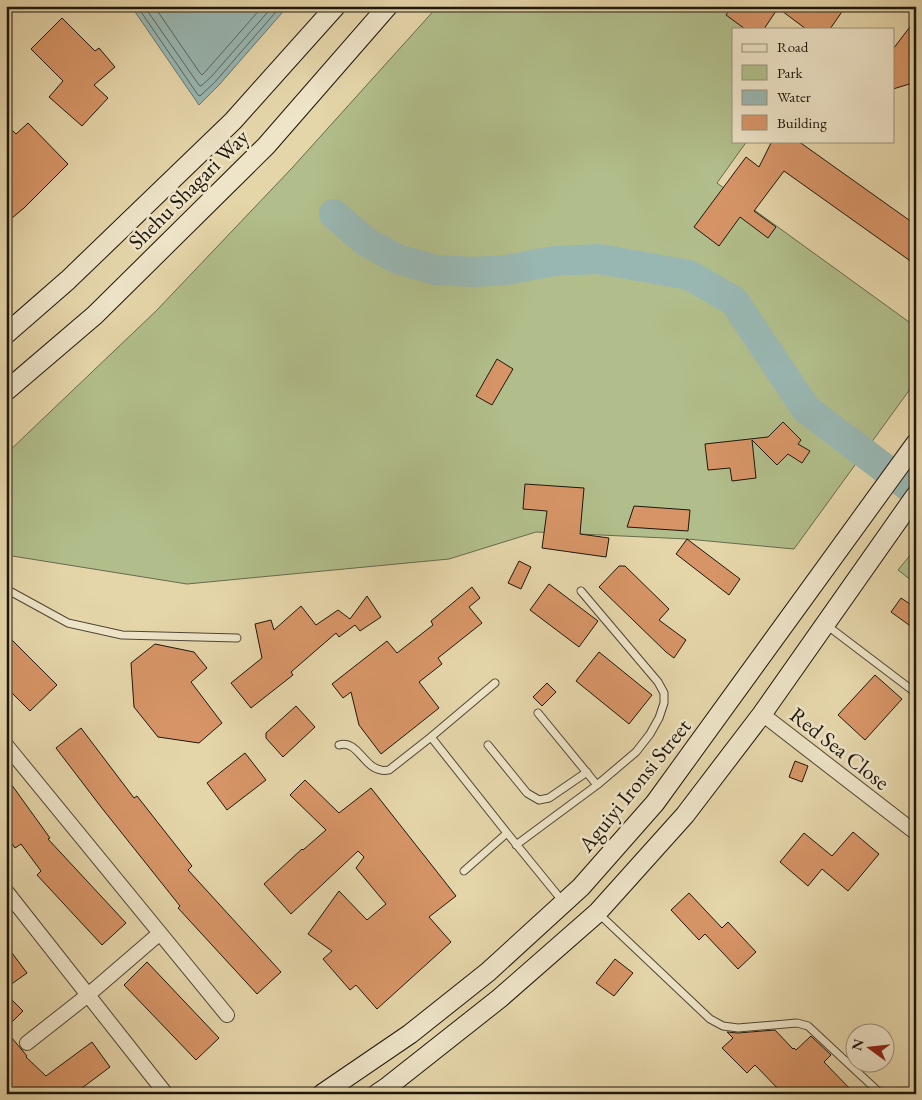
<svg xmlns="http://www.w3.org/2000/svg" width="922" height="1100" viewBox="0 0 922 1100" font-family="'EB Garamond',serif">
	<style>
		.green { fill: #b1be8b; stroke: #676a4c }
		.water { fill: #99b7b2; stroke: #677770 }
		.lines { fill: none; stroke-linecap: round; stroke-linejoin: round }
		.shore { stroke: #5b665f; stroke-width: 1 }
		.river { stroke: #99b7b2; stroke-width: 30 }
		.building { fill: #d79567; stroke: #1d160c }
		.service-casing { stroke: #4f4634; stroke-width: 9 }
		.minor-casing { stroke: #4f4634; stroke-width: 16 }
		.secondary-casing { stroke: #1d160c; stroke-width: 21 }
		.service { stroke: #eee4c8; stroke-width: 7 }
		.minor { stroke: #eee4c8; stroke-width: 14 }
		.secondary { stroke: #eee4c8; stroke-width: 19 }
		.labels { text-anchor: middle; stroke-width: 5; stroke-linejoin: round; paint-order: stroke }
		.street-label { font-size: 22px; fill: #1d160c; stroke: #eee4c8 }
	</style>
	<rect width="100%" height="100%" fill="#e5d6aa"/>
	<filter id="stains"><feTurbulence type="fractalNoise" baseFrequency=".004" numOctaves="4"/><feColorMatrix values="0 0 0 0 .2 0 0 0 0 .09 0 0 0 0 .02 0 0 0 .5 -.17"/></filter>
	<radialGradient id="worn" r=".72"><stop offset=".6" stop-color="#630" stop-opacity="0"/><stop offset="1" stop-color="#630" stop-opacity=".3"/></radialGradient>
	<!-- green -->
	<path class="green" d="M438 6H733L765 29H733V141H747L717 183 916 327V381L794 549 687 539 536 532 449 559 187 584 6 555V454L156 311 292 168Z
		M916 548V584L898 570Z"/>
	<!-- water -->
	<path class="water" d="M131 6H288L219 85 199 105Z"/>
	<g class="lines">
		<!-- shore -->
		<path class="shore" d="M137 6 198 95 200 96 215 82 281 6
			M144 6 199 85 201 86 211 77 273 6
			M154 6 200 73 202 75 205 72 263 6"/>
		<!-- river -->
		<path class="river" d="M334 214 365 241 397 259 436 270 474 272 506 270 554 261 599 259 689 275 734 301 806 409 916 492"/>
	</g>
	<!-- building -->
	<path class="building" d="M732 6H846L830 29H806L778 8 764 29H745L726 15Z
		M62 18 95 51 99 48 115 67 94 85 108 98 82 126 49 97 63 81 31 49Z
		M916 19V82L893 89V49Z
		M28 123 68 164 24 208 6 223V124L16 134Z
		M772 141H798L916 225V265L784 171 754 211 776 227 768 238 740 217 719 246 694 227 746 157 759 167Z
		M497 359 513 369 492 405 476 396Z
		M783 422 801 440 798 444 810 451 802 463 788 454 777 465 752 440 756 478 732 481 730 468 708 470 705 444 768 437Z
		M525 484 584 488 580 534 609 538 606 557 542 548 547 511 523 509Z
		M634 506 690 510 688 531 627 527Z
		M687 539 740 579 729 595 676 554Z
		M519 561 531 567 521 589 508 583Z
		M619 566H625L669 609 659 620 686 640 674 658 666 652 599 587Z
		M549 584 598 621 579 647 530 610Z
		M472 587 480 598 469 607 482 623 438 658 442 664 419 682 439 708 381 754 359 725 351 692 343 698 332 684 387 641 397 653 433 625 431 621Z
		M367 596 381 617 360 631 355 625 339 637 336 633 291 672 293 675 251 708 231 683 262 658 255 624 271 620 274 630 301 606 316 625 338 610 350 619Z
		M901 598 916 608V630L891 612Z
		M6 634 57 685 30 711 6 687Z
		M155 644 194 652 207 668 191 682 222 723 199 743 158 737 134 707 131 663Z
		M599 652 652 695 629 724 576 681Z
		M875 675 902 699 865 740 838 715Z
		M547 683 556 692 542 706 533 697Z
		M296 706 315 727 283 757 266 738V733Z
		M81 728 134 798 137 796 192 866 188 870 281 972 257 994 178 908 180 906 101 807 56 748Z
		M245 753 266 780 227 810 207 783Z
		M795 761 808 766 802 782 789 777Z
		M6 777 50 838 48 839 126 923 102 945 37 875 41 871 21 844 15 848 6 835Z
		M305 780 339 813 371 788 456 896 429 917 451 942 377 1009 356 985 350 990 323 959 332 951 308 934 339 891 367 920 386 904 356 868 364 857 358 851 291 914 264 884 302 849 303 850 326 830 290 795Z
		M853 832 879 854 848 891 822 869 808 886 780 862 804 833 832 856Z
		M689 893 722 928 728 922 756 952 738 969 705 934 699 940 671 910Z
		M6 945 27 973 6 988Z
		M615 959 633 973 614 996 596 983Z
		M147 962 219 1038 196 1060 124 985Z
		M6 994 23 1011 6 1028Z
		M775 1030 793 1049 794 1048 796 1050 811 1036 831 1055 824 1062 855 1094H783L755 1065 747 1073 722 1048 733 1038 727 1032 738 1033Z
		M6 1031 27 1056 26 1057 46 1076 92 1042 110 1067 74 1094H6Z"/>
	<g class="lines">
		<defs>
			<path id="service" d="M6 589 68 623 122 635 237 638
				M825 624 912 690
				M538 713 597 785
				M431 737 507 833 564 903
				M339 745C357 739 364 768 381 770 384 771 386 770 389 770L431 737 495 683
				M488 745 527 793 539 800 549 798 587 772
				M516 845 597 785 636 752 650 734 659 718 664 703V693L658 682 581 591
				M464 871 507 833
				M598 913 710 1019 723 1026 738 1028 797 1023 808 1026 881 1094"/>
			<path id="minor" d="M762 714 916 833
				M6 745 227 1015
				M6 891 166 1094
				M27 1043 88 995 160 933"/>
			<path id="secondary" d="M6 334 68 280 233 121 336 6
				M6 391 95 315 266 146 388 6
				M322 1094 410 1034 488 972 581 887 655 803 916 443
				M377 1094 386 1088 500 998 597 913 685 815 762 714 916 495"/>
		</defs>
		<!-- service casing -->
		<use href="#service" class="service-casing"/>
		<!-- minor casing -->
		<use href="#minor" class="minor-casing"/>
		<!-- secondary casing -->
		<use href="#secondary" class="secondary-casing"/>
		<!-- service -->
		<use href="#service" class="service"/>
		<!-- minor -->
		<use href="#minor" class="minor"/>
		<!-- secondary -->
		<use href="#secondary" class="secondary"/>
	</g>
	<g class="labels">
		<!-- street labels -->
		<g class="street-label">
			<text transform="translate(188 189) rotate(-45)" y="8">Shehu Shagari Way</text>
			<text transform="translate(840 748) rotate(38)" y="8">Red Sea Close</text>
			<text transform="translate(634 785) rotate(-51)" y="8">Aguiyi Ironsi Street</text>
		</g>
	</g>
	<!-- margin -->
	<rect width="922" height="1100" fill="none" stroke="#e5d6aa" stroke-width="25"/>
	<rect x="8" y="8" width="907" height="1085" fill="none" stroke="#1d160c" stroke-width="2.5"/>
	<rect x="12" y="12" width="897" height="1075" fill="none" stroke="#1d160c"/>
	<!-- legend -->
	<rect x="732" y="28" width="162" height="115" fill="#eee4c8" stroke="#9a927d"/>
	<rect x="742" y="44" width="25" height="8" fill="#eee4c8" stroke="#9a927d"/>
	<text x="777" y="52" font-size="15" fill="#1d160c">Road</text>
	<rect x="742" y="65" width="25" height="15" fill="#b1be8b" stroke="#9a927d"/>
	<text x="777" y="78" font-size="15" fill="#1d160c">Park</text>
	<rect x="742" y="90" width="25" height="15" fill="#99b7b2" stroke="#9a927d"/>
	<text x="777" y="102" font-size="15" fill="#1d160c">Water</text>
	<rect x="742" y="115" width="25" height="15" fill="#d79567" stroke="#9a927d"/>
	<text x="777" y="128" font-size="15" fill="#1d160c">Building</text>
	<!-- north arrow -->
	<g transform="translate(870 1048) rotate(285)"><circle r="24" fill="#eee4c8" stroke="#9a927d"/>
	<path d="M0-4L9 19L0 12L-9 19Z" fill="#8f2418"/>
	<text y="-8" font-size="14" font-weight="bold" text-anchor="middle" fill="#1d160c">N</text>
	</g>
	<rect width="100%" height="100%" filter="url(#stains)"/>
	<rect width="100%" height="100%" fill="url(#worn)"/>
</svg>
